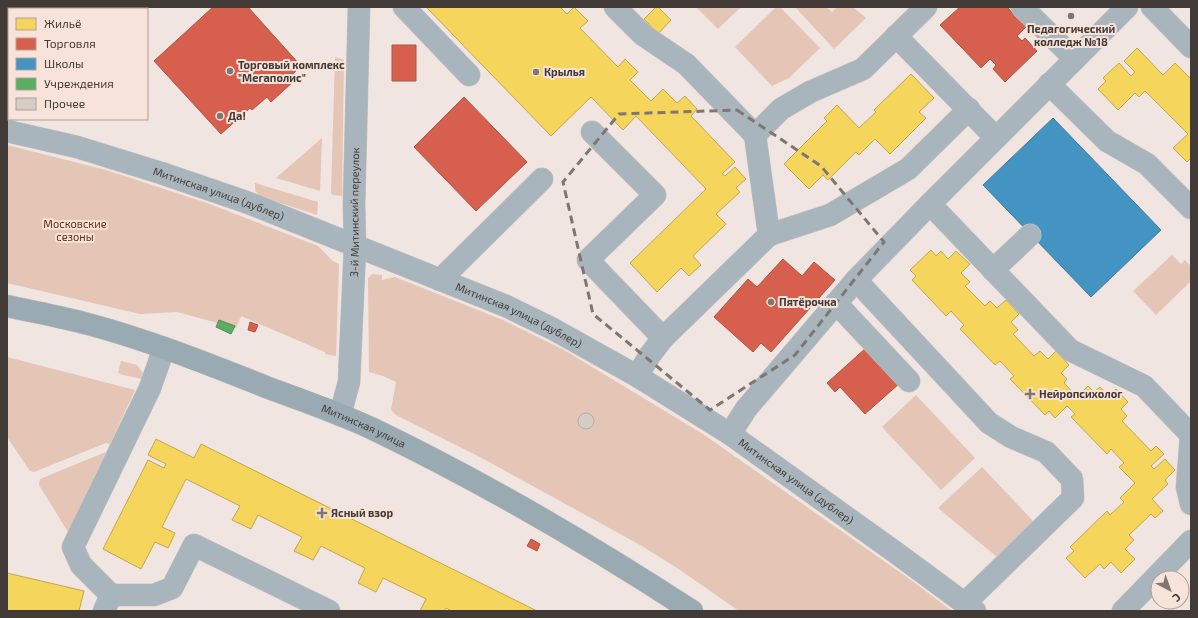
<svg xmlns="http://www.w3.org/2000/svg" width="1198" height="618" viewBox="0 0 1198 618" font-family="'Exo 2',sans-serif">
	<style>
		.green { fill: #e4c5b6 }
		.homes { fill: #f6d55c; stroke: #c0a651 }
		.shops { fill: #d6604d; stroke: #aa5546 }
		.schools { fill: #4393c3; stroke: #437899 }
		.public { fill: #5aae61; stroke: #538b54 }
		.building { fill: #d5cdc8; stroke: #b6ada9 }
		.lines { fill: none; stroke-linecap: round; stroke-linejoin: round }
		.minor-casing { stroke: #ccc4c0; stroke-width: 23 }
		.major-casing { stroke: #ccc4c0; stroke-width: 23 }
		.minor { stroke: #a9b5bd; stroke-width: 22 }
		.major { stroke: #9aaab2; stroke-width: 22 }
		.marked { fill: none; stroke: #7f7672; stroke-width: 3; stroke-dasharray: 8 5; stroke-linejoin: round }
		.poi-dot { fill: #7f7672; stroke: #f7e3d9; stroke-width: 1.5 }
		.labels { text-anchor: middle; stroke-width: 4; stroke-linejoin: round; paint-order: stroke }
		.poi-label { font-size: 11px; font-weight: bold; fill: #423a36; stroke: #f7e3d9; text-anchor: start }
		.street-label { font-size: 11px; fill: #423a36; stroke: #f7e3d9 }
		.park-label { font-size: 11px; fill: #632c0c; stroke: #f7e3d9 }
	</style>
	<rect width="100%" height="100%" fill="#f0e5e0"/>
	<!-- green -->
	<path class="green" d="M696 7H741L718 29Z
		M776 7H780L820 48 789 78 772 86 735 47Z
		M795 7H826L832 12 837 7H853L866 18 834 49Z
		M335 57 344 60 342 196 333 195 331 193Z
		M322 138 320 191 276 178Z
		M7 145 106 170 207 203 318 246 333 261 339 264 336 356 325 354V352L241 316 236 328 177 312 140 314 7 283Z
		M255 183 318 202 317 215 259 196 255 190Z
		M1172 255 1181 264 1185 260 1191 266V281L1156 315 1133 291Z
		M372 274 382 275V280L395 277 503 320 564 350 703 434 911 580 952 611H739L680 570 642 546 480 457 396 415 391 410 396 382 383 376 369 372 368 278Z
		M7 357 135 390 110 444 106 443 34 472 30 471 7 437Z
		M121 361 137 365 143 373 142 379 123 375 118 373Z
		M916 395 975 458 941 490 882 427Z
		M106 452 68 532 39 485 40 479Z
		M982 467 1034 522 997 557 938 508Z"/>
	<!-- homes -->
	<path class="homes" d="M14 7H73L71 9H11Z
		M426 7H560L567 14 574 7 588 21 580 28 618 67 625 59 638 72 630 80 651 101 663 89 677 103 685 96 697 109 691 116 735 162 722 174 725 176 735 167 746 179 736 188 740 192 716 214 726 224 693 256 701 265 689 276 681 268 657 292 630 263 706 189 636 116 623 130 591 97 551 136Z
		M656 7H658L671 20 658 34 644 19Z
		M9 11V38L7 36V13Z
		M1137 48 1163 75 1175 63 1191 79V158L1187 162 1173 148 1188 134 1145 91 1139 97 1135 93 1118 110 1098 89 1106 81 1103 78 1119 63 1131 76 1135 72 1124 61Z
		M911 74 934 98 919 112 926 118 890 154 875 139 859 155 856 152 828 180 823 175 809 189 784 164 827 121 824 118 837 105 859 128 876 112 874 110Z
		M931 250 936 256 941 251 948 259 956 251 970 264 961 273 970 282 965 286 985 306 990 301 997 308 1006 300 1019 314 1011 322 1018 330 1013 334 1034 356 1040 351 1048 359 1056 351 1069 365 1061 373 1067 379 1064 383 1077 397 1088 386 1094 392 1100 387 1108 396 1116 389 1128 402 1121 409 1127 416 1122 421 1151 451 1156 446 1164 454 1151 466 1154 469 1165 459 1175 470 1165 480 1168 484 1152 499 1163 511 1155 518 1151 514 1129 535 1134 540 1125 549 1135 559 1121 573 1111 562 1104 569 1100 564 1085 578 1066 558 1074 551 1070 547 1107 511 1110 515 1124 502 1120 498 1135 483 1119 467 1124 463 1111 449 1107 454 1071 417 1075 414 1067 406 1055 418 1049 411 1045 415 1010 379 1014 376 1000 361 995 365 960 329 964 325 951 311 946 316 912 280 916 276 910 270Z
		M156 439 194 458 201 444 537 611H451L446 608 444 611H420L426 599 383 578 376 592 358 583 365 568 321 546 313 560 294 551 302 537 258 515 251 529 232 520 240 506 186 479 162 527 175 533 171 542 168 548 155 542 141 569 103 549 148 460 164 468 166 464 148 455Z
		M7 573 84 591 79 611H7Z"/>
	<!-- shops -->
	<path class="shops" d="M213 7H248L301 66 290 77 294 81 271 102 267 97 252 110 250 108 221 134 154 61Z
		M960 7H1007L1026 27 1017 36 1022 41 1025 38 1037 51 1005 82 993 69 996 65 990 59 981 68 940 25Z
		M392 45H416V81H392Z
		M464 97 527 162 476 211 414 147Z
		M783 259 802 276 814 262 835 280 771 352 761 343 753 352 714 317 748 279 757 287Z
		M250 322 258 325 255 332 248 330Z
		M867 347 900 383 865 414 840 387 835 392 827 383Z
		M531 539 540 544 537 551 527 546Z"/>
	<!-- schools -->
	<path class="schools" d="M1053 118 1161 230 1091 297 983 185Z"/>
	<!-- public -->
	<path class="public" d="M219 320 235 326 231 334 216 327Z"/>
	<!-- building -->
	<path class="building" d="M578 421a8 8 0 1 1 16 0a8 8 0 1 1-16 0Z"/>
	<g class="lines">
		<defs>
			<g id="minor">
				<path d="M404 7 469 75"/>
				<path d="M615 7 643 35 686 64 755 135 769 235 663 338 650 355 637 376"/>
				<path d="M1022 7 1075 59"/>
				<path d="M1152 7 1191 47"/>
				<path d="M120 9 122 7"/>
				<path d="M896 36 996 138"/>
				<path d="M7 82 9 84"/>
				<path d="M1049 84 1107 141 1147 164 1191 208"/>
				<path id="s1" d="M7 131 77 147 161 173 246 202 506 306 553 329 637 376 730 434 895 552 975 611"/>
				<path d="M592 132 655 195 588 260 663 338"/>
				<path d="M755 135 781 109 810 92 863 69 926 7"/>
				<path d="M930 204 1070 350 1144 386 1191 435"/>
				<path d="M769 235 830 215 908 169 969 109"/>
				<path d="M993 270 1030 235"/>
				<path d="M440 280 542 179"/>
				<path d="M856 280 989 423 1011 437 1046 452 1072 479 1073 498 965 603"/>
				<path d="M836 303 909 381"/>
				<path id="s2" d="M340 415 349 382 355 247 354 204 359 7"/>
				<path d="M730 434 746 409 856 280 930 204 1127 7"/>
				<path d="M1191 435 1187 487 1191 504"/>
				<path d="M111 595H154L172 588 194 545 329 611"/>
				<path d="M104 611 111 595 81 565 73 547 150 388 164 348"/>
				<path d="M1123 611 1191 541"/>
			</g>
			<g id="major">
				<path id="s3" d="M7 306C34 312 62 317 88 324 152 341 213 366 274 390 307 402 341 414 373 429 483 482 589 544 692 611"/>
			</g>
		</defs>
		<!-- minor casing -->
		<use href="#minor" class="minor-casing"/>
		<!-- major casing -->
		<use href="#major" class="major-casing"/>
		<!-- minor -->
		<use href="#minor" class="minor"/>
		<!-- major -->
		<use href="#major" class="major"/>
	</g>
	<!-- marked area -->
	<path class="marked" d="M737 110 821 166 884 242 795 355 710 410 593 314 563 182 619 114Z"/>
	<!-- markers -->
	<g class="poi-dot">
		<circle cx="1071" cy="16" r="4"/>
		<circle cx="230" cy="71" r="4"/>
		<circle cx="536" cy="72" r="4"/>
		<circle cx="220" cy="116" r="4"/>
		<circle cx="771" cy="302" r="4"/>
		<path d="M1028 388h4v4h4v4h-4v4h-4v-4h-4v-4h4z"/>
		<path d="M320 507h4v4h4v4h-4v4h-4v-4h-4v-4h4z"/>
	</g>
	<g class="labels">
		<!-- poi labels -->
		<g class="poi-label">
			<text x="1071" y="33" text-anchor="middle">Педагогический<tspan x="1071" dy="13">колледж №18</tspan></text>
			<text x="238" y="69">Торговый комплекс<tspan x="238" dy="13">"Мегаполис"</tspan></text>
			<text x="544" y="76">Крылья</text>
			<text x="228" y="120">Да!</text>
			<text x="779" y="306">Пятёрочка</text>
			<text x="1039" y="398">Нейропсихолог</text>
			<text x="331" y="517">Ясный взор</text>
		</g>
		<!-- street labels -->
		<g class="street-label">
			<text dy="4" stroke="none"><textPath href="#s1" startOffset="221">Митинская улица (дублер)</textPath></text>
			<text dy="4" stroke="none"><textPath href="#s2" startOffset="204">3-й Митинский переулок</textPath></text>
			<text dy="4" stroke="none"><textPath href="#s1" startOffset="545">Митинская улица (дублер)</textPath></text>
			<text dy="4" stroke="none"><textPath href="#s3" startOffset="377">Митинская улица</textPath></text>
			<text dy="4" stroke="none"><textPath href="#s1" startOffset="869">Митинская улица (дублер)</textPath></text>
		</g>
		<!-- park labels -->
		<g class="park-label">
			<text x="75" y="228">Московские<tspan x="75" dy="13">сезоны</tspan></text>
		</g>
	</g>
	<!-- border -->
	<rect width="1198" height="618" fill="none" stroke="#423a36" stroke-width="16"/>
	<!-- legend -->
	<rect x="8" y="8" width="140" height="112" fill="#f7e3d9" stroke="#af9f98"/>
	<rect x="16" y="18" width="20" height="12" fill="#f6d55c" stroke="#af9f98"/>
	<text x="44" y="28" font-size="12" fill="#423a36">Жильё</text>
	<rect x="16" y="38" width="20" height="12" fill="#d6604d" stroke="#af9f98"/>
	<text x="44" y="48" font-size="12" fill="#423a36">Торговля</text>
	<rect x="16" y="58" width="20" height="12" fill="#4393c3" stroke="#af9f98"/>
	<text x="44" y="68" font-size="12" fill="#423a36">Школы</text>
	<rect x="16" y="78" width="20" height="12" fill="#5aae61" stroke="#af9f98"/>
	<text x="44" y="88" font-size="12" fill="#423a36">Учреждения</text>
	<rect x="16" y="98" width="20" height="12" fill="#d5cdc8" stroke="#af9f98"/>
	<text x="44" y="108" font-size="12" fill="#423a36">Прочее</text>
	<!-- north arrow -->
	<g transform="translate(1170 590) rotate(139)"><circle r="19" fill="#f7e3d9" stroke="#af9f98"/>
	<path d="M0-3L7 15L0 10L-7 15Z" fill="#7f7672"/>
	<text y="-6" font-size="11" font-weight="bold" text-anchor="middle" fill="#423a36">С</text>
	</g>
</svg>
